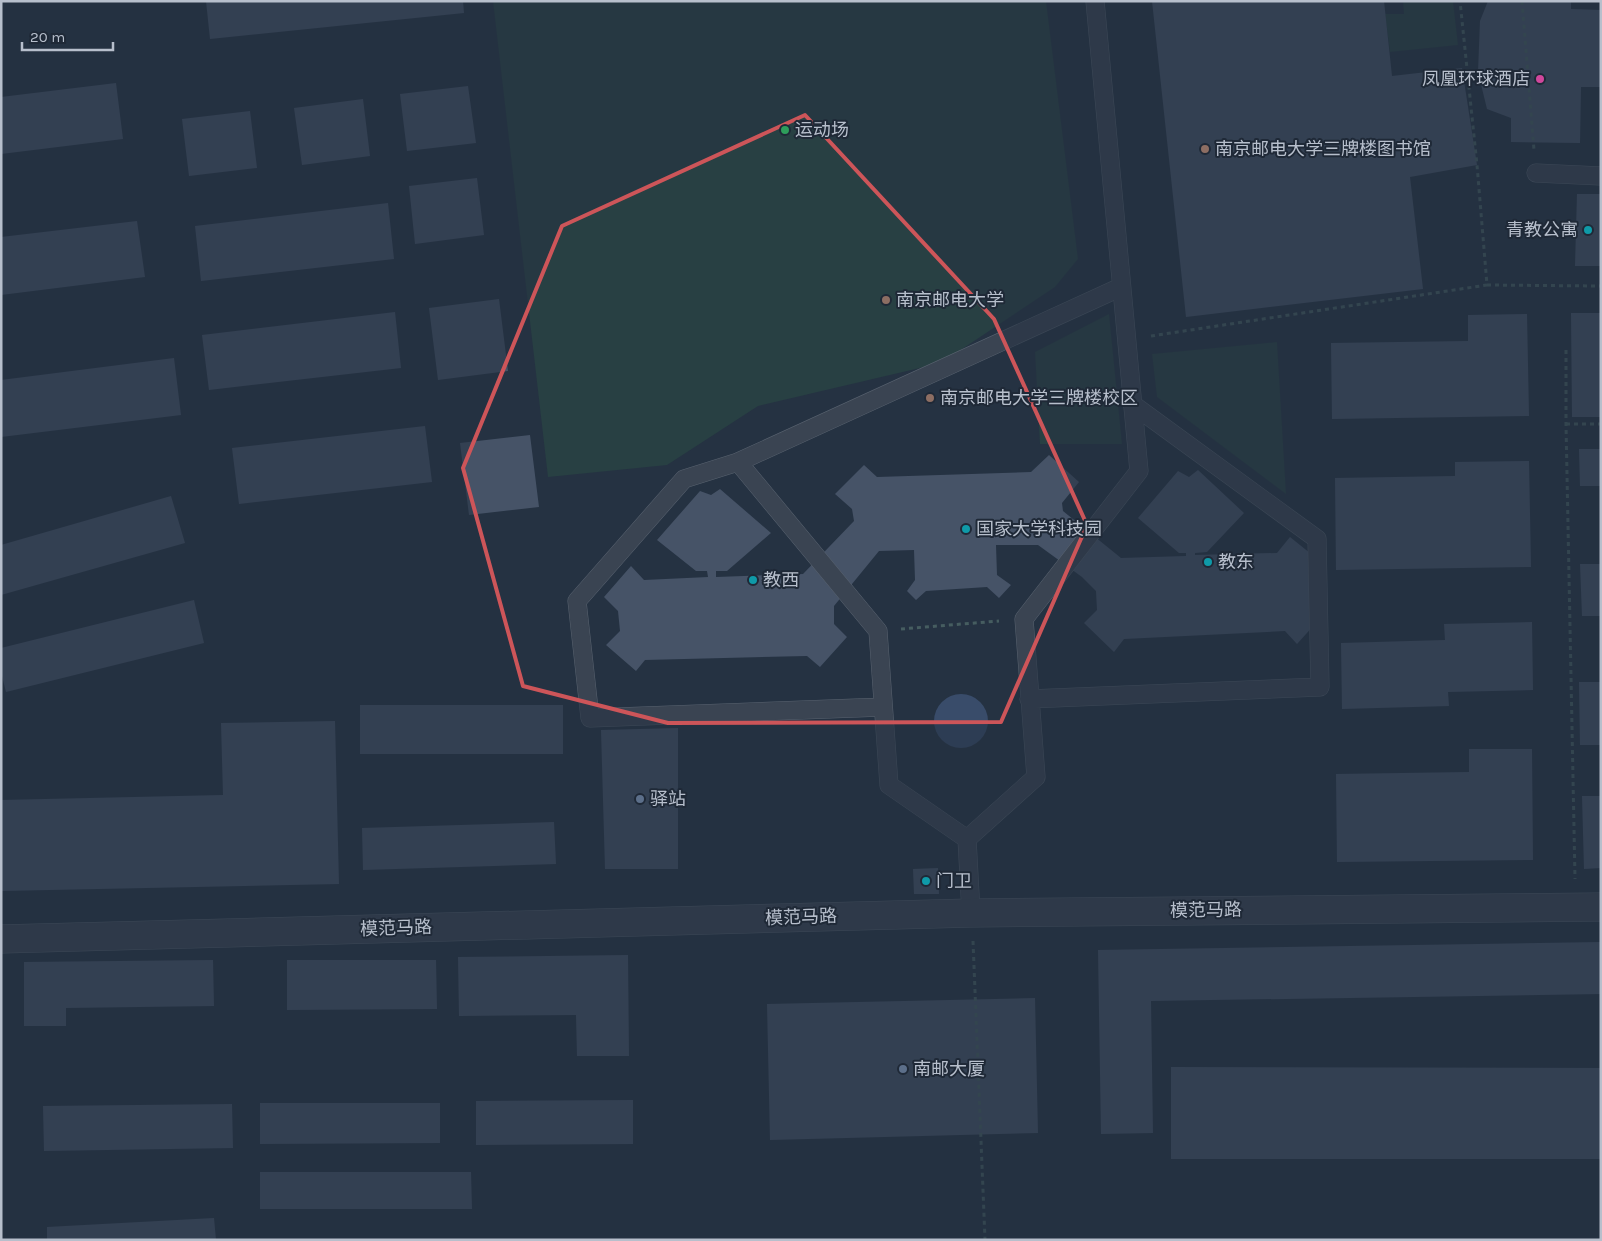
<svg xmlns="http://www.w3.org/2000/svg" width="1602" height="1241" viewBox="0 0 1602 1241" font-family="Karla,'Noto Sans SC',sans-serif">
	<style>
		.green { fill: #284043 }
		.water { fill: #394c6a }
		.building { fill: #465367 }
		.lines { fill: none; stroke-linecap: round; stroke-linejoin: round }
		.lane-casing { stroke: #58626f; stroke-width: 19 }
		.street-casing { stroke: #58626f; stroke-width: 29 }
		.path { stroke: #465d60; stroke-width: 3; stroke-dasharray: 4 4; stroke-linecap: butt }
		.lane { stroke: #3a4452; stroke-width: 18 }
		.street { stroke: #3a4452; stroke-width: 28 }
		.marked { fill: none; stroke: #cd5559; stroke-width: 4; stroke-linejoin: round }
		.hotel-dot { fill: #d1479c; stroke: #1f2937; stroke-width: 2 }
		.leisure-dot { fill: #2e9e5b; stroke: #1f2937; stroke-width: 2 }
		.education-dot { fill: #8d6e63; stroke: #1f2937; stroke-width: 2 }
		.culture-dot { fill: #0f9aa8; stroke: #1f2937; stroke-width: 2 }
		.service-dot { fill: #5c6f8a; stroke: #1f2937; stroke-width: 2 }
		.labels { text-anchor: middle; stroke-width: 4; stroke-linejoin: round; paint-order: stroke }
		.poi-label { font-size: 18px; fill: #b7bfcc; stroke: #1f2937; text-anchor: start }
		.street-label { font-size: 18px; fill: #b7bfcc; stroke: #1f2937 }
	</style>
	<rect width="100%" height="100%" fill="#253242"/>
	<!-- green -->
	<path class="green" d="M493 1H1046L1078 259 1055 287 941 363 758 406 667 465 548 477Z
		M1403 1H1453L1458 45 1390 52 1385 14H1404Z
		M1109 314 1122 444H1040L1035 352Z
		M1277 342 1286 494 1157 397 1152 354Z"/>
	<!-- water -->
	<path class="water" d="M934 721a27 27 0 1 1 54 0a27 27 0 1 1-54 0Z"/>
	<!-- building -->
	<path class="building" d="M206 1H463L464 13 210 39Z
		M1152 1H1384L1392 76 1462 68 1477 165 1410 177 1423 289 1186 317Z
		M1488 1H1571V9L1601 10V87H1581L1580 143 1511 142V118L1487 109 1478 72 1480 21Z
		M116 83 123 139 1 154V97Z
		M468 86 476 143 407 151 400 94Z
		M363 99 370 156 302 165 294 108Z
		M250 111 257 168 189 176 182 119Z
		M477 178 484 235 415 244 409 186Z
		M1577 194H1601V266H1575Z
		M388 203 394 259 201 281 195 226Z
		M137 221 145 277 1 295V237Z
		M499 299 508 371 438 380 429 308Z
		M395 312 401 368 209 390 202 335Z
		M1571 313H1601V417H1572Z
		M1527 314 1529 416 1332 419 1331 343 1468 341V315Z
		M174 358 181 415 1 437V380Z
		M425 426 432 482 239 504 232 448Z
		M530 435 539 507 469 515 460 443Z
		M1579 449H1601V486H1580Z
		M1049 455 1079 482 1062 503 1063 511 1121 558 1186 556V553H1179L1138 518 1178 471 1189 477 1198 470 1244 513 1207 552 1195 553V555L1277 553 1290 537 1326 566 1324 614 1297 644 1285 631 1124 639 1114 652 1084 623 1097 610 1096 591 1082 577 1038 545H996L997 575 1011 585 999 598 987 587 926 591 916 600 907 591 915 580 914 550 879 551 834 606V624L847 637 820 667 807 656 645 660 636 671 606 645 620 631 618 611 604 597 631 566 644 580 708 577 707 571H696L657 540 700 491 711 495 720 489 771 533 727 571H716V577L803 574 854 521 852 509 835 494 864 465 877 477 1031 472Z
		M1529 461 1531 567 1336 570 1335 478 1455 476V462Z
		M171 496 185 543 1 595V545Z
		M1580 564H1601V616H1582Z
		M194 600 204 643 6 692 1 672V648Z
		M1532 622 1533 690 1448 692 1449 706 1342 709 1341 643 1445 640 1444 624Z
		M1579 682H1601V745H1580Z
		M360 705H563V754H360Z
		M335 721 339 884 1 891V800L223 795 221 723Z
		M678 728V869H605L601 730Z
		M1469 749H1532L1533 860 1337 862 1336 774 1469 772Z
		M1582 796H1601V868L1584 869Z
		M554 822 556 864 363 870 362 828Z
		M938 868 939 894H914L913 869Z
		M1601 942V994L1151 1001 1153 1133 1101 1134 1098 950Z
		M628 955 629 1056H577L576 1015 459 1016 458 957Z
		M213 960 214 1006 66 1008V1026H24V962Z
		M287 960H436L437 1009 287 1010Z
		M1035 998 1038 1133 770 1140 767 1004Z
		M1171 1067 1601 1068V1159H1171Z
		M633 1100V1144L476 1145V1101Z
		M260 1103H440V1143L260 1144Z
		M232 1104 233 1148 44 1151 43 1106Z
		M260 1172H471L472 1209H260Z
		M214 1218 216 1240H47V1227Z"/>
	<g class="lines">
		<defs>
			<path id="lane" d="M1536 173 1601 176
				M738 462 684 479 577 601 590 718 883 707
				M1029 699 1320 687 1317 539 1132 404
				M967 839 889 785 878 631 738 462 1121 287
				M971 913 967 839 1036 777 1024 619 1139 471 1095 1"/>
			<path id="street" d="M1 939 971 913 1601 907"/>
		</defs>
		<!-- lane casing -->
		<use href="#lane" class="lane-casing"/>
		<!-- street casing -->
		<use href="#street" class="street-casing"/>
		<!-- path -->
		<path class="path" d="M1522 1 1534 150
			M1487 285 1601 286
			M1151 336 1487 285 1477 165 1460 1
			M1566 350V424L1575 879
			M1566 424H1601
			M901 629 999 621
			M973 941 985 1240"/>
		<!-- lane -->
		<use href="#lane" class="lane"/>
		<!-- street -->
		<use href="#street" class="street"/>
	</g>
	<!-- marked area -->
	<path d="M0 0H1602V1241H0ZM805 115 994 319 1087 525 1001 722 668 723 523 686 463 468 562 226Z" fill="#253242" fill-opacity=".55" fill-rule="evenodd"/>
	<path class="marked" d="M805 115 994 319 1087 525 1001 722 668 723 523 686 463 468 562 226Z"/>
	<!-- markers -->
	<circle class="hotel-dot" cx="1540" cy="79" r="5"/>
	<circle class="leisure-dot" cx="785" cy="130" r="5"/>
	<g class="education-dot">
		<circle cx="1205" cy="149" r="5"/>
		<circle cx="886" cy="300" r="5"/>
		<circle cx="930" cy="398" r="5"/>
	</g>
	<g class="culture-dot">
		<circle cx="1588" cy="230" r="5"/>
		<circle cx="966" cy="529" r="5"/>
		<circle cx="1208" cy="562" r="5"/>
		<circle cx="753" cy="580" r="5"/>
		<circle cx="926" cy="881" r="5"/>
	</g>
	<g class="service-dot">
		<circle cx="640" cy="799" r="5"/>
		<circle cx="903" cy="1069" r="5"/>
	</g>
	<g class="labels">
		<!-- poi labels -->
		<g class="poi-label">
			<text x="1530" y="85" text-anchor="end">凤凰环球酒店</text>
			<text x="795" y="136">运动场</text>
			<text x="1215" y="155">南京邮电大学三牌楼图书馆</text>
			<text x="1578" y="236" text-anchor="end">青教公寓</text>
			<text x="896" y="306">南京邮电大学</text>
			<text x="940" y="404">南京邮电大学三牌楼校区</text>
			<text x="976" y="535">国家大学科技园</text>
			<text x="1218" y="568">教东</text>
			<text x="763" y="586">教西</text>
			<text x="650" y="805">驿站</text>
			<text x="936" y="887">门卫</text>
			<text x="913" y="1075">南邮大厦</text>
		</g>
		<!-- street labels -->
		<g class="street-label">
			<text transform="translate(1206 910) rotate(-1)" y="6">模范马路</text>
			<text transform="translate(801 917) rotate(-2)" y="6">模范马路</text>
			<text transform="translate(396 928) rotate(-2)" y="6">模范马路</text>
		</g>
	</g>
	<!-- border -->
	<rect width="1602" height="1241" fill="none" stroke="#b7bfcc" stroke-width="5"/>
	<!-- scale -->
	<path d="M22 42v8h91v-8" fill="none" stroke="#b7bfcc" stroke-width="2.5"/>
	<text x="30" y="42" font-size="15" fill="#b7bfcc" stroke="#1f2937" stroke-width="4" paint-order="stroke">20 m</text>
</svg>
